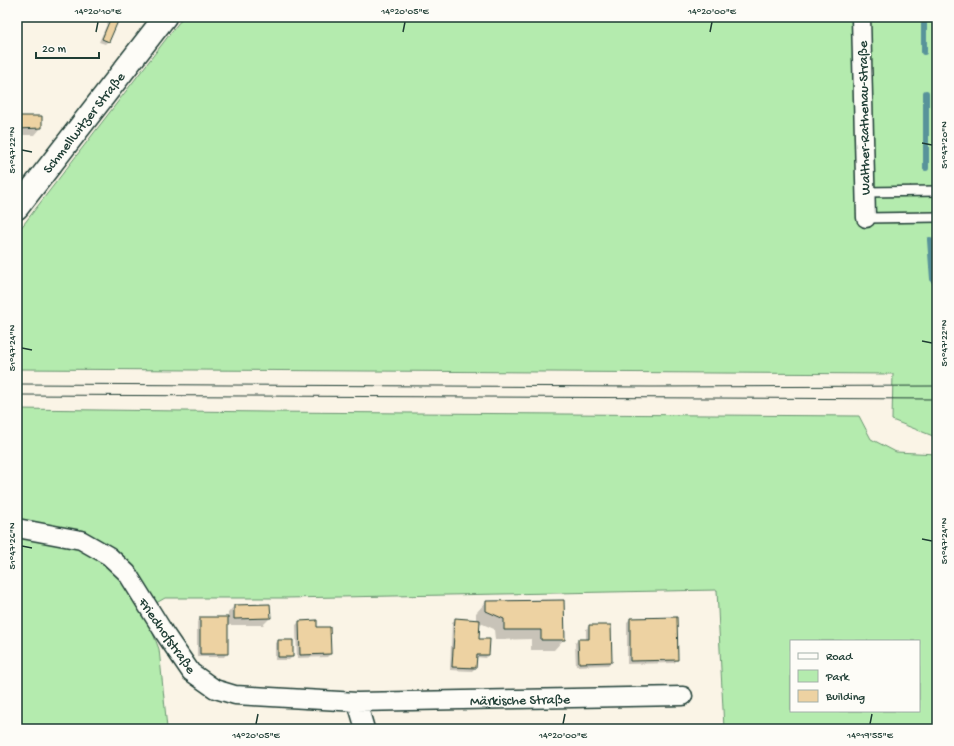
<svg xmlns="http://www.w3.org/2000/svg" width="954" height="746" viewBox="0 0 954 746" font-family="'Gochi Hand',sans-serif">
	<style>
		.green { fill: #b4ebae; stroke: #6a9471; fill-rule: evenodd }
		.shadow { fill: #0003 }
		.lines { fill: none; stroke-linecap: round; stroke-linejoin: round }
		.stream { stroke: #59939a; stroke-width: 6 }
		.building { fill: #edd2a2; stroke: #1f3d34 }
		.lane-casing { stroke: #1f3d34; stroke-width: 12 }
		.street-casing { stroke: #1f3d34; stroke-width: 21 }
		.secondary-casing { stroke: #1f3d34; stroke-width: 25 }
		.lane { stroke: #fdfcf7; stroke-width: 9 }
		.street { stroke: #fdfcf7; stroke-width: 18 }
		.secondary { stroke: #fdfcf7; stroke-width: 22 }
		.tram { stroke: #1f3d34; stroke-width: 1 }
		.ticks { fill: none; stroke: #1f3d34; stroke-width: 1.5 }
		.labels { text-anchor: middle; stroke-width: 3; stroke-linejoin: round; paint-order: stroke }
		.street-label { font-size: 14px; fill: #1f3d34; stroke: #fdfcf7 }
		.neatline { fill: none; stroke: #1f3d34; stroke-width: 1.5 }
		.ticks-label { font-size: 10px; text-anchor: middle; fill: #1f3d34 }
	</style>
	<rect width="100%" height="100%" fill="#faf4e6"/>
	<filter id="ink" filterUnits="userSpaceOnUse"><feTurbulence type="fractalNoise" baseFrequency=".025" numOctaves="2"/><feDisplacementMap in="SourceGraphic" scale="8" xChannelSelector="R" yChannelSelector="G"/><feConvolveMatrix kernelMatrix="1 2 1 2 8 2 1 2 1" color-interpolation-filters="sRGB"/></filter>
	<g filter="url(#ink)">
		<!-- green -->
		<path class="green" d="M183 17H936L937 436H933L892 420 893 374 17 369V233Z
			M17 409 267 412 859 416 871 439 896 452 937 454V729H724L717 590 286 598H165L144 610 159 649 167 728 150 729H17ZM791 641H919V711H791Z"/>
		<!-- shadow -->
		<path class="shadow" d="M112 17 108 41 105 44 99 42 109 20Z
			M17 117 41 128 35 135H17Z
			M563 601 564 639 554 650H531V639L495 640 494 629 478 622 477 639 488 655 485 658 476 657 475 668 472 671 450 670 452 622 456 619 476 621V613L486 602Z
			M234 606 270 618 263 625H227V653L224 657H197V622L201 618H228V613Z
			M630 619 677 660 674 663 627 664V622Z
			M299 622 316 628 330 654 327 657 297 658 296 625Z
			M589 626 611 662 608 665 576 666 575 643 578 640H586V629Z
			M278 641 292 657 289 660H275V644Z"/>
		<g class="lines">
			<!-- stream -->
			<path class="stream" d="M924 17V52
				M926 168V93
				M930 240 933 279 937 285"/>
		</g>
		<!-- building -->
		<path class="building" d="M17 17H20L18 53H17Z
			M111 17H114L119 19 109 42 102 39Z
			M17 116H42V128L17 129Z
			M564 600 565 640H541V630H504V619L486 611V601Z
			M270 604 271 618 234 619V605Z
			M200 617H228V654H200Z
			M677 617 678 660 630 661V618Z
			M455 618 480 620 479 639H490L489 655H477L476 668 452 667Z
			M317 620V627H330L331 654 300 655 299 621Z
			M589 625H611L612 662 579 663 578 639H589Z
			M278 640H293V657H278Z
			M655 727H683V729H655Z"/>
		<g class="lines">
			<defs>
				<path id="lane" d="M865 192 937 191
					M866 218 937 217"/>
				<path id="street" d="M861 17 866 218
					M17 528 81 540 109 556 127 573 165 634 191 672 215 689 235 695 357 702 365 729
					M357 702 683 696"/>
				<path id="secondary" d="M17 208 165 17"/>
			</defs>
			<!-- lane casing -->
			<use href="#lane" class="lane-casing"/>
			<!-- street casing -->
			<use href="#street" class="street-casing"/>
			<!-- secondary casing -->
			<use href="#secondary" class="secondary-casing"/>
			<!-- lane -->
			<use href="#lane" class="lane"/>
			<!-- street -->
			<use href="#street" class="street"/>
			<!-- secondary -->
			<use href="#secondary" class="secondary"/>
			<!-- tram -->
			<path class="tram" d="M17 384 650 387 937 386
				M17 395 937 399"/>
		</g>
	</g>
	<!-- ticks -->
	<path class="ticks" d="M96 32 98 22M403 32 405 22M710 32 712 22M922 143 932 145M22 150 32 152M922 341 932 343M22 348 32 350M922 539 932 541M22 546 32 548M256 724 258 714M563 724 565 714M870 724 872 714"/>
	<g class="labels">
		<!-- street labels -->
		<g class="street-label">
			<text transform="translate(863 118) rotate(-91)" y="5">Walther-Rathenau-Straße</text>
			<text transform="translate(83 122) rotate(-52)" y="5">Schmellwitzer Straße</text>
			<text transform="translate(168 635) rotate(55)" y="5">Friedhofstraße</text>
			<text transform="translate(520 699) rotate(-1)" y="5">Märkische Straße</text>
		</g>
	</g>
	<!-- margin -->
	<rect width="954" height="746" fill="none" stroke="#fdfcf7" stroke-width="44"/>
	<!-- legend -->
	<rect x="790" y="640" width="130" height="72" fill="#fdfcf7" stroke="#a4b0a9"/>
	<rect x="798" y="653" width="20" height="6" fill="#fdfcf7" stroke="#a4b0a9"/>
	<text x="826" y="660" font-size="12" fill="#1f3d34">Road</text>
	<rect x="798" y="670" width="20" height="12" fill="#b4ebae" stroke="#a4b0a9"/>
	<text x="826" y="680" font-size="12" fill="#1f3d34">Park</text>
	<rect x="798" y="690" width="20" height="12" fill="#edd2a2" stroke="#a4b0a9"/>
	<text x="826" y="700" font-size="12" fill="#1f3d34">Building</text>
	<!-- scale -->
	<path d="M36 52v6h63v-6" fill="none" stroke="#1f3d34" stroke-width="2"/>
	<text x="42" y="52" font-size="12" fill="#1f3d34" stroke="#fdfcf7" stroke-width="3" paint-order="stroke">20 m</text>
	<rect x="22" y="22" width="910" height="702" class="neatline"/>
	<g class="ticks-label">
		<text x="98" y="14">14°20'10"E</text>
		<text x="405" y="14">14°20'05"E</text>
		<text x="712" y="14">14°20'00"E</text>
		<text transform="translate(943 145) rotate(-90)" y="4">51°47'20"N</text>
		<text transform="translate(11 150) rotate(-90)" y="4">51°47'22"N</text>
		<text transform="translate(943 343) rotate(-90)" y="4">51°47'22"N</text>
		<text transform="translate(11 348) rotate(-90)" y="4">51°47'24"N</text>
		<text transform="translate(943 541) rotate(-90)" y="4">51°47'24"N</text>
		<text transform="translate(11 546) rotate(-90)" y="4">51°47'26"N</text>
		<text x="256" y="738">14°20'05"E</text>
		<text x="563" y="738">14°20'00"E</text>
		<text x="870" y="738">14°19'55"E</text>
	</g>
</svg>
